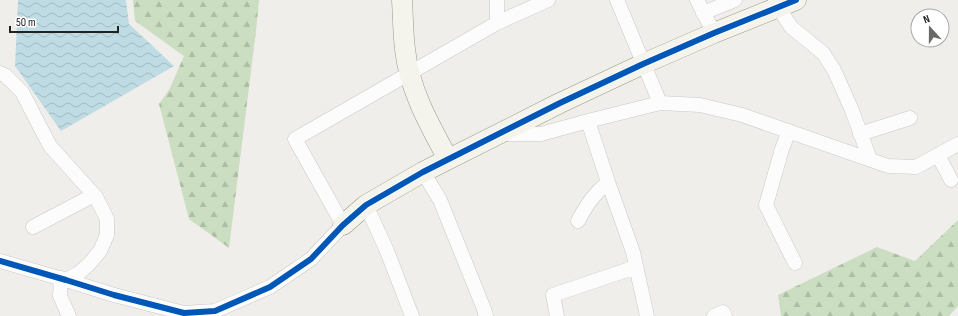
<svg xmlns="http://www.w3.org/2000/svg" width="958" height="316" viewBox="0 0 958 316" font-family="'Sofia Sans Condensed',sans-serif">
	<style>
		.forest { fill: url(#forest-firs) }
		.water { fill: url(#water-waves) }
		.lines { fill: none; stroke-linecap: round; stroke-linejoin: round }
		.street-casing { stroke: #c9c8c7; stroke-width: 15 }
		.secondary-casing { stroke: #999a82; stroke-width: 21 }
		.street { stroke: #fdfcfc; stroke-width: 14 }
		.secondary { stroke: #f4f4ed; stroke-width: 20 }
		.cycleway-casing { stroke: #fff; stroke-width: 8 }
		.cycleway { stroke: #0057b8; stroke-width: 6 }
	</style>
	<defs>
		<pattern id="forest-firs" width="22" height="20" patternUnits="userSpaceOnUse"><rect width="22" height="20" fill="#cbdec1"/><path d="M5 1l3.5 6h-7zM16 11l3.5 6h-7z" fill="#aebea6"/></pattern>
		<pattern id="water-waves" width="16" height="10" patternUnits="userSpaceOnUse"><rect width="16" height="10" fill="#bfdbe3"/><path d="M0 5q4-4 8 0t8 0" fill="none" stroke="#a4bcc2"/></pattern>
	</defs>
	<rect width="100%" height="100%" fill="#f0eeeb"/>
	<!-- forest -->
	<path class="forest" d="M133 0H259L256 31 229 248 189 219 159 104 169 90 184 56 135 21Z
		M958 220V306L949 316H781L778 295 877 247 915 261Z"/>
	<!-- water -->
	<path class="water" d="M18 0H126L129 24 174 66 61 131 15 66Z"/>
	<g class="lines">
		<defs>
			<path id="street" d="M497 0V23
				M617 0 660 103
				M697 0 714 33
				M775 0 778 7 791 27 823 53 834 70 851 108 870 159
				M703 13 735 0
				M0 73 6 76 22 92 50 146 96 197 107 219V235L100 251 89 264 79 273 66 280
				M789 131 782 149 766 205 795 263
				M502 134H541L588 121 660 103 700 105 742 115 888 166 916 167 958 144
				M860 134 910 118
				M938 155 951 180
				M423 172 440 200 484 309 486 316
				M608 182 633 252 647 316
				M366 205 387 251 412 316
				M578 221C587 204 594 194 608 182L588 121
				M33 227 94 195
				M0 261 66 280 114 295 184 313 215 311 270 287 311 259 343 225 295 139 497 23 548 0
				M61 278 60 296 69 316
				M557 316 553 295 636 267
				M714 316 723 312 725 316"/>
			<path id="secondary" d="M402 0C403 16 403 33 405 49 409 89 429 124 448 159
				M343 225 366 205 423 172 560 103 643 64 714 33 796 0"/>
		</defs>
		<!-- street casing -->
		<use href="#street" class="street-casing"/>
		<!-- secondary casing -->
		<use href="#secondary" class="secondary-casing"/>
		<!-- street -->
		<use href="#street" class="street"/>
		<!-- secondary -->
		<use href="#secondary" class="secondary"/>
		<defs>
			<path id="cycleway" d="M0 261 66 280 114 295 184 313 215 311 270 287 311 259 343 225 366 205 423 172 560 103 643 64 714 33 796 0"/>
		</defs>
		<!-- cycleway casing -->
		<use href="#cycleway" class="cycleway-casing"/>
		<!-- cycleway -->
		<use href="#cycleway" class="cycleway"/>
	</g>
	<!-- north arrow -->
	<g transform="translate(930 28) rotate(339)"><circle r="19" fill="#ffffff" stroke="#a7a7a7"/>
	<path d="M0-3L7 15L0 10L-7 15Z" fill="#6a6968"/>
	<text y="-6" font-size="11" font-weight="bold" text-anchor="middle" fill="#222222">N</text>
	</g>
	<!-- scale -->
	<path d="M10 26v6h108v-6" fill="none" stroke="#222222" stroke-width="2"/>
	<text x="16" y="26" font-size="12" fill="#222222" stroke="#ffffff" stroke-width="3" paint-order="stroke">50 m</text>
</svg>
